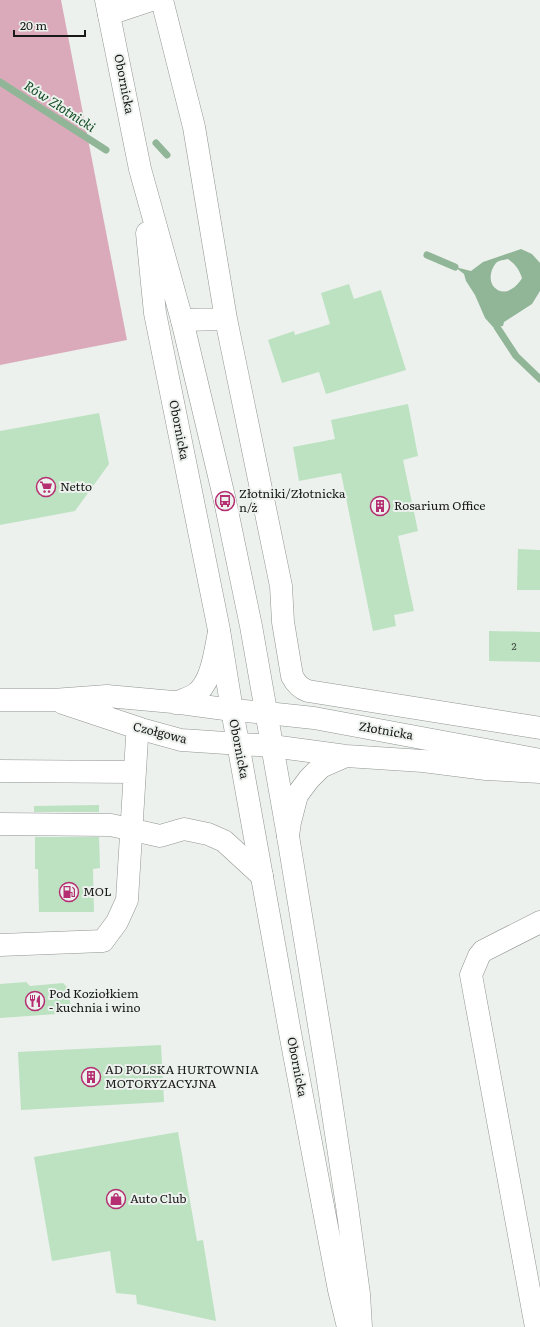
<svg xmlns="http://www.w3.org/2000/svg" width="540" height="1327" viewBox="0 0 540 1327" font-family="Literata,serif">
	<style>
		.forest { fill: #daaabb }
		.water { fill: #91b697; fill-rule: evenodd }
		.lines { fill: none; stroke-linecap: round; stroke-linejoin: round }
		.stream { stroke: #91b697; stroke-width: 7 }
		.building { fill: #bce2c1 }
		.minor-casing { stroke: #919591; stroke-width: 23 }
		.major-casing { stroke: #919591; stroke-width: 23 }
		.minor { stroke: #fff; stroke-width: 22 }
		.major { stroke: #fff; stroke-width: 22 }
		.labels { text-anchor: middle; stroke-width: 4; stroke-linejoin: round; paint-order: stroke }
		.number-label { font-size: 10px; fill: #414b42 }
		.street-label { font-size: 12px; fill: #181918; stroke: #ecf1ed }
		.poi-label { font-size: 12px; fill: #181918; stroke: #ecf1ed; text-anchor: start }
		.water-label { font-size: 13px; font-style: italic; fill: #104a21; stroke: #ecf1ed }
	</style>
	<rect width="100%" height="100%" fill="#ecf1ed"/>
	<!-- forest -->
	<path class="forest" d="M0 0H61L127 340 0 365Z"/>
	<!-- water -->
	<path class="water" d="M521 249 532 254 540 263V291L532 304 504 322 503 326 493 327 485 318 475 295 466 281 464 274 455 267 471 271 483 262ZM508 259C515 264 519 269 522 278 517 287 504 298 494 287 488 280 491 269 496 263 499 260 504 260 508 259Z"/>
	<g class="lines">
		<!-- stream -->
		<path class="stream" d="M0 82 106 150
			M156 143 167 155
			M427 255 455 267
			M497 327 516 356 540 379"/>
	</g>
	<!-- building -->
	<path class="building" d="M349 284 354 299 381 290 406 370 326 394 319 372 282 383 268 340 294 331 295 335 330 324 321 293Z
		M408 404 418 456 403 460 418 531 398 536 414 611 394 615 396 626 373 631 341 473 299 481 293 447 335 439 331 420Z
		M99 413 109 464 75 511 0 525V431Z
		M518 549 540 550V590H517Z
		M489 631 540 632V662L489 661Z
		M99 805V812H34V806Z
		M35 837H99L100 868 93 869 94 912H39L38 869H35Z
		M26 982 30 986 63 983 69 989 71 1013 0 1018V984Z
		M161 1045 164 1102 21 1110 18 1052Z
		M178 1132 197 1241 203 1240 216 1321 137 1304 136 1295 116 1293 110 1251 52 1261 34 1157Z"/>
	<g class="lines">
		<defs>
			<path id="minor" d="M162 0 194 127 226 319 281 586 283 622 292 676C296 684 300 688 308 691L540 728
				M109 14 151 0
				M182 320 226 319
				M0 700H53L107 696 173 702 232 710 267 713 314 718 540 760
				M63 703 141 729 181 740 272 746 346 756 423 761 486 769 540 772
				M176 703C182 700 189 698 194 695 212 684 215 651 219 632
				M0 771 135 772
				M0 824 111 825 160 836 184 829 208 834 224 841 262 876
				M288 836 290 822 297 795 309 779 321 767 346 756
				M0 945 103 941 117 922 127 900 137 738 141 729
				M536 1327 471 975 479 956 483 951 540 922"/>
			<path id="major" d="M106 0 140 169 182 320 225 501 251 626 288 836 326 1068 347 1206 359 1294 361 1327
				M147 233 155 313 219 630 232 710 291 1038 339 1290 348 1327"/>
		</defs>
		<!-- minor casing -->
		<use href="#minor" class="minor-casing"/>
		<!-- major casing -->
		<use href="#major" class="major-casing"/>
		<!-- minor -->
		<use href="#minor" class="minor"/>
		<!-- major -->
		<use href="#major" class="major"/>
	</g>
	<!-- icons -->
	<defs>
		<symbol id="supermarket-ring" viewBox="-11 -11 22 22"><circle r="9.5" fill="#ecf1ed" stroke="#b52e71" stroke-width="1.5"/><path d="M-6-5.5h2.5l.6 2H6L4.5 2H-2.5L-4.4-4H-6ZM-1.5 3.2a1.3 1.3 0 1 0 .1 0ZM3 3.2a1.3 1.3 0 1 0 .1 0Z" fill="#b52e71"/></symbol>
		<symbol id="bus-ring" viewBox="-11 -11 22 22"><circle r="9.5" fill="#ecf1ed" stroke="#b52e71" stroke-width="1.5"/><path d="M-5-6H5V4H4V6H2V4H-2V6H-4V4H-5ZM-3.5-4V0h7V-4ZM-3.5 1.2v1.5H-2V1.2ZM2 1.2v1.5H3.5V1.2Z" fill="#b52e71"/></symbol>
		<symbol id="building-ring" viewBox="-11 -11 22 22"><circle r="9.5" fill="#ecf1ed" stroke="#b52e71" stroke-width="1.5"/><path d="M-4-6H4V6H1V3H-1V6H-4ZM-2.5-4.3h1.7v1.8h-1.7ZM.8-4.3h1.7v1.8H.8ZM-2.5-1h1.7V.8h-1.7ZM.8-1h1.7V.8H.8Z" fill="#b52e71"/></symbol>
		<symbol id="fuel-ring" viewBox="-11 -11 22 22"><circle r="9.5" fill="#ecf1ed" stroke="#b52e71" stroke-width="1.5"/><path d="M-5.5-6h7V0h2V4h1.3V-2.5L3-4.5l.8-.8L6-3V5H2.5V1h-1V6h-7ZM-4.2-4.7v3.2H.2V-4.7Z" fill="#b52e71"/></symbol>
		<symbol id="restaurant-ring" viewBox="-11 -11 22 22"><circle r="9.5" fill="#ecf1ed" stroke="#b52e71" stroke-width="1.5"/><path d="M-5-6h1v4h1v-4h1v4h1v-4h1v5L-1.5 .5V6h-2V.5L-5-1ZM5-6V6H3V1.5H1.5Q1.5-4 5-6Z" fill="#b52e71"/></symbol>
		<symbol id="shop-ring" viewBox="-11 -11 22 22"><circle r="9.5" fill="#ecf1ed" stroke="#b52e71" stroke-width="1.5"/><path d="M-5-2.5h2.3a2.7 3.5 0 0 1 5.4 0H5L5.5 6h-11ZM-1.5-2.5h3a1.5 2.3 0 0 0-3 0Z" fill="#b52e71"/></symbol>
	</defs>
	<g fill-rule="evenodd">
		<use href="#supermarket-ring" x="35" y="476" width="22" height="22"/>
		<use href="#bus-ring" x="214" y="490" width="22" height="22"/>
		<use href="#building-ring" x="369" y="495" width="22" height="22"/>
		<use href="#fuel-ring" x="58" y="881" width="22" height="22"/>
		<use href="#restaurant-ring" x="24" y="990" width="22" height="22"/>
		<use href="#building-ring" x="80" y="1066" width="22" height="22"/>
		<use href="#shop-ring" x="105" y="1188" width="22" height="22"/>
	</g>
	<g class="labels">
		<!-- number labels -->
		<g class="number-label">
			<text x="514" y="650">2</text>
		</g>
		<!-- street labels -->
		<g class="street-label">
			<text transform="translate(124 84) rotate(79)" y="4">Obornicka</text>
			<text transform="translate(179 430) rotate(79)" y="4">Obornicka</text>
			<text transform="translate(386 731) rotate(10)" y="4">Złotnicka</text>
			<text transform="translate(160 733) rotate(14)" y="4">Czołgowa</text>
			<text transform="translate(239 749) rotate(79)" y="4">Obornicka</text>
			<text transform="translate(297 1067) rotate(79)" y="4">Obornicka</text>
		</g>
		<!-- poi labels -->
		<g class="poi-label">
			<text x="60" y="491">Netto</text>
			<text x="239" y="498">Złotniki/Złotnicka<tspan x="239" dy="14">n/ż</tspan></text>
			<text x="394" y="510">Rosarium Office</text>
			<text x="83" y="896">MOL</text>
			<text x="49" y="998">Pod Koziołkiem<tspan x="49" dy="14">- kuchnia i wino</tspan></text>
			<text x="105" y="1074">AD POLSKA HURTOWNIA<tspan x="105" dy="14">MOTORYZACYJNA</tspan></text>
			<text x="130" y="1203">Auto Club</text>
		</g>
		<!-- water labels -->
		<g class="water-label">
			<text transform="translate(60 106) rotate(33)" y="5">Rów Złotnicki</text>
		</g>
	</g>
	<!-- scale -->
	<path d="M14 30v6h71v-6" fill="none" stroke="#181918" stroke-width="2"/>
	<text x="20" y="30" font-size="12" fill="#181918" stroke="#ecf1ed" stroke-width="3" paint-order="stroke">20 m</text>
</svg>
